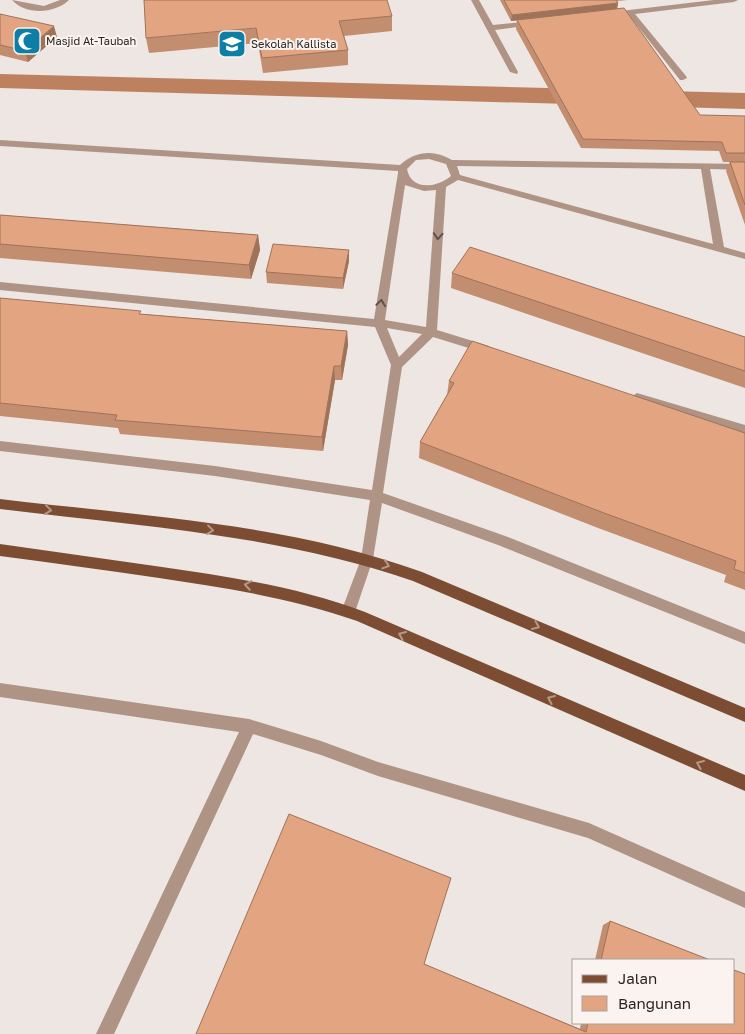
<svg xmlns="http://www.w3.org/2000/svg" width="745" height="1034" viewBox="0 0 745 1034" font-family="'Golos Text',sans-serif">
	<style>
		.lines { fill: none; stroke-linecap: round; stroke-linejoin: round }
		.canal { fill: #be8160; fill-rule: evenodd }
		.minor { fill: #af9384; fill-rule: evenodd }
		.major { fill: #7c4d32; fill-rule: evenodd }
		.wall { fill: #c38d6f }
		.shaded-wall { fill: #9f735a }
		.building { fill: #e3a481; stroke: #9f735a }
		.oneway { stroke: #5e524a }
		.oneway2 { stroke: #b59887 }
		.labels { text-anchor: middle; stroke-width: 4; stroke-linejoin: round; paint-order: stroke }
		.far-poi-label { font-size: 11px; fill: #282624; stroke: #fbf3ef; text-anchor: start }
	</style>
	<rect width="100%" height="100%" fill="#ede6e2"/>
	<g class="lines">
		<!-- canal -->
		<path class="canal" d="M0 74 745 93V109L0 88Z"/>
		<!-- minor -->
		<path class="minor" d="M12 0 44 6 60 0H69C55 14 25 15 12 0Z
			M471 0H479L493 25 532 21 536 23 532 25 495 30 518 72 517 74 510 72Z
			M714 0H738L734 2 635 14 686 76 687 78 683 80H680L628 14 612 16 608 14 612 12Z
			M0 140 400 165C415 151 434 149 452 160L745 164V170L710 169 724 247 745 253V259L458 180 446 187 437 330 489 346 490 349 485 353 433 337 402 367 383 493 508 537 745 632V644L498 545 382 503 373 559 355 612 353 616 348 618 343 616 341 612 361 559 370 500 215 476 0 451V441L215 466 372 490 391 365 375 327 0 290V282L374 319 398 173V171L0 146ZM429 159 446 164 451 176C437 188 411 191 407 169L416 160ZM457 166 701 169 713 244 460 175ZM405 185 424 191 436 190 426 327 385 320ZM387 328 422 334 399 357Z
			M637 393 745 425V435L633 400 631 397Z
			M0 683 249 719 321 741 378 762 589 823 745 892V908L588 838 378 776 321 755 253 734 114 1034H96L239 732 0 697Z"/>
		<!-- major -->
		<path class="major" d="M0 499C141 516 287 523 422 572L745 708V722L413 581C281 535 139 526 0 509Z
			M0 544C54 552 108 559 162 567 231 577 299 587 365 612L745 775V791L357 621C292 598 226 588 159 578 106 570 53 563 0 556Z"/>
	</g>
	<!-- wall -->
	<path class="wall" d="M500 0H628L617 1 618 3 617 9 700 115 745 116V225L726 171 730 162H736H723L719 151 581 148 516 29 517 20 536 18 511 21Z
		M0 14 57 37 28 62 0 55Z
		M392 16V31L344 36 348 50V65L263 73 258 43 149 53 146 38Z
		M0 215 258 235 260 250 251 279 0 258Z
		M349 250V261L343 289 267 283 266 272Z
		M452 273 745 337V388L451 288Z
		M0 298 142 314 347 331 348 345 342 380H335L323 451 120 434 118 428 0 416Z
		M449 381 745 433V590L724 582 726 575 598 528 419 458 420 442 447 395Z
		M610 921 710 960H595L603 925Z
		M424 964 580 1029 581 1023H734L745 1034H196Z"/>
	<!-- shaded-wall -->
	<path class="shaded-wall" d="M618 3 617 9 511 21 512 15Z
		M54 26 57 37 28 62 25 51Z
		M258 235 260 250 251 279 249 265Z
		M349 250V261L343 289V278Z
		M347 331 348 345 342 380 341 366Z
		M334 366 335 380 323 451 322 437Z"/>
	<!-- building -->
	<path class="building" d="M144 0H387L392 16 339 21 348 50 262 58 256 28 146 38Z
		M504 0H616L618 3 512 15Z
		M624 8 700 115 745 116V153H726L722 142 583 139 517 20Z
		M0 14 54 26 25 51 0 45Z
		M730 162H745V205Z
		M0 215 258 235 249 265 0 244Z
		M273 244 349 250 343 278 266 272Z
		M470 247 745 337V371L452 273Z
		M0 298 141 311 139 314 347 331 341 366H334L322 437 115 420 117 415 0 403Z
		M472 341 745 433V573L734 569 736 561 604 513 420 442 454 383 449 381Z
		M289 814 451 878 424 964 586 1032 588 1023H734V970L745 974V1034H196Z
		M610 921 710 960H601Z"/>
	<!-- one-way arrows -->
	<defs><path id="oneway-chevron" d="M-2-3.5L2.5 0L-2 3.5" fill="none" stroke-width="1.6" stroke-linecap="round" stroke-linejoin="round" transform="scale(1.25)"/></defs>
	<g class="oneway">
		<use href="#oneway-chevron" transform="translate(438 236) rotate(94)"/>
		<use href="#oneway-chevron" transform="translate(381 303) rotate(-82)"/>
	</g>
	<g class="oneway2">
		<use href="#oneway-chevron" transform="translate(48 510) rotate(7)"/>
		<use href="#oneway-chevron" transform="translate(210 530) rotate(7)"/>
		<use href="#oneway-chevron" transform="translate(386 565) rotate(18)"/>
		<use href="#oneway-chevron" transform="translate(248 585) rotate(-170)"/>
		<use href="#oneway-chevron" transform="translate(536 626) rotate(23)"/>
		<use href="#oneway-chevron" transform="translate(402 635) rotate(-156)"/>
		<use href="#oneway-chevron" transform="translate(551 699) rotate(-157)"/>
		<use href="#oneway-chevron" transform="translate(700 764) rotate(-157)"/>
	</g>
	<!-- icons -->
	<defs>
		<symbol id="mosque-square" viewBox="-11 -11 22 22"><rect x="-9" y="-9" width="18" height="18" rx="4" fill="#0e7ea7" stroke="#fbf3ef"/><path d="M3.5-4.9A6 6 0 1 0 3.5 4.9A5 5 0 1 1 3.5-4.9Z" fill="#fff"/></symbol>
		<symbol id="school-square" viewBox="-11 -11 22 22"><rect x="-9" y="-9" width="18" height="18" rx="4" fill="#0e7ea7" stroke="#fbf3ef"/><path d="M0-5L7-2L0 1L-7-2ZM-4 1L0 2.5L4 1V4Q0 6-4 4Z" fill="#fff"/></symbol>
	</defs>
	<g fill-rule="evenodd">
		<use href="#mosque-square" x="11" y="25" width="32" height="32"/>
		<use href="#school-square" x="216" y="28" width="32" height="32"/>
	</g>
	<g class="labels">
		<!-- far-poi labels -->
		<g class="far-poi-label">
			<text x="46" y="45">Masjid At-Taubah</text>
			<text x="251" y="48">Sekolah Kallista</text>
		</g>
	</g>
	<!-- legend -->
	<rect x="572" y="959" width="162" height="65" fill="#fbf3ef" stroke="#a7a19e"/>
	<rect x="582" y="975" width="25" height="8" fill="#7c4d32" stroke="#a7a19e"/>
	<text x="618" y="984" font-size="15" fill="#282624">Jalan</text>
	<rect x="582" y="996" width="25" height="15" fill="#e3a481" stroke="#a7a19e"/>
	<text x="618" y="1009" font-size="15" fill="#282624">Bangunan</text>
</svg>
